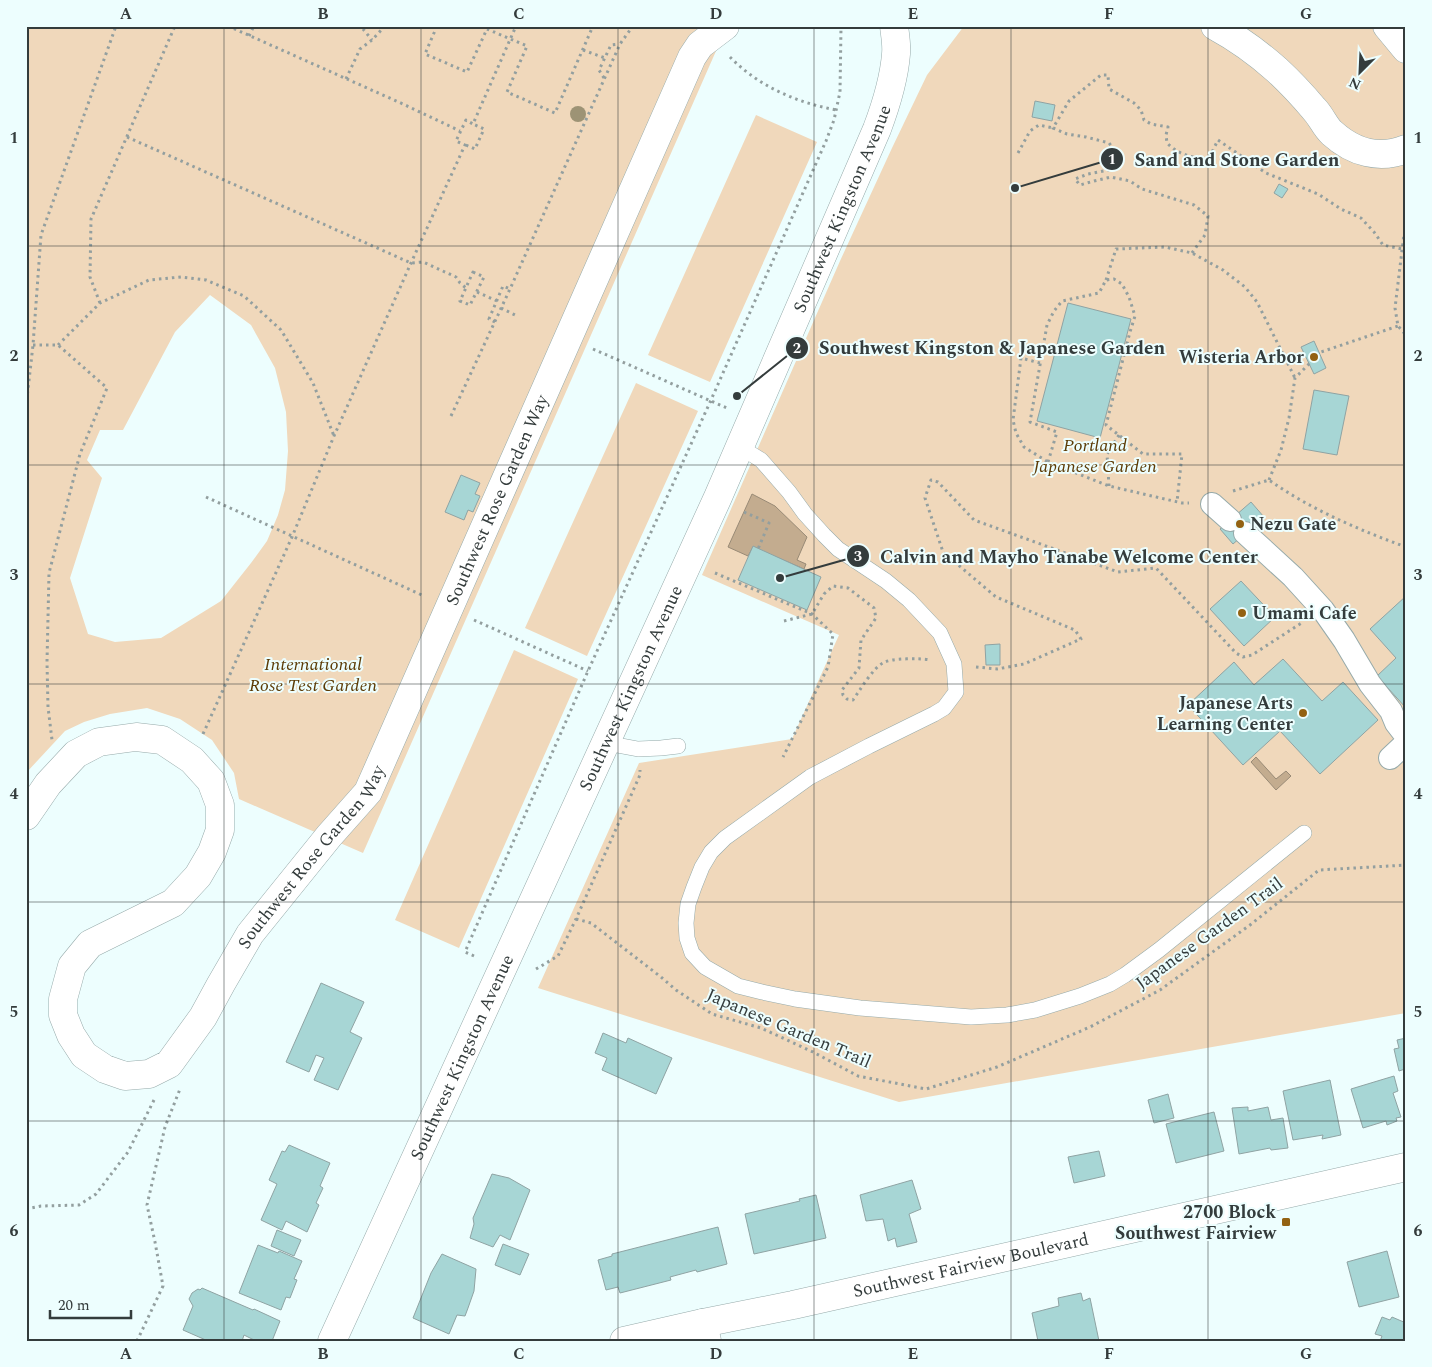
<svg xmlns="http://www.w3.org/2000/svg" width="1432" height="1367" viewBox="0 0 1432 1367" font-family="Spectral,serif">
	<style>
		.green { fill: #f0d8bb; fill-rule: evenodd }
		.water { fill: #c3ac8f; stroke: #988a76 }
		.building { fill: #a7d6d5; stroke: #8fa3a3 }
		.lines { fill: none; stroke-linecap: round; stroke-linejoin: round }
		.service-casing { stroke: #96aaaa; stroke-width: 16 }
		.pedestrian-casing { stroke: #96aaaa; stroke-width: 24 }
		.minor-casing { stroke: #96aaaa; stroke-width: 29 }
		.tertiary-casing { stroke: #96aaaa; stroke-width: 29 }
		.path { stroke: #939f9f; stroke-width: 3; stroke-dasharray: 2.5 4; stroke-linecap: butt }
		.service { stroke: #fff; stroke-width: 15 }
		.pedestrian { stroke: #fff; stroke-width: 22 }
		.minor { stroke: #fff; stroke-width: 28 }
		.tertiary { stroke: #fff; stroke-width: 28 }
		.tree { fill: #9d9375 }
		.grid { fill: none; stroke: #343c3c; stroke-width: 1; stroke-opacity: 0.55 }
		.poi-dot { fill: #936212; stroke: #edfefe; stroke-width: 2 }
		.labels { text-anchor: middle; stroke-width: 4; stroke-linejoin: round; paint-order: stroke }
		.street-label { font-size: 18px; fill: #343c3c; stroke: #edfefe }
		.poi-label { font-size: 18px; font-weight: bold; fill: #343c3c; stroke: #edfefe; text-anchor: end }
		.park-label { font-size: 18px; font-style: italic; fill: #5c3b05; stroke: #edfefe }
		.leader { fill: none; stroke: #343c3c; stroke-width: 2 }
		.callout-dot { fill: #343c3c; stroke: #edfefe; stroke-width: 2 }
		.mark-label { font-size: 15px; text-anchor: middle; font-weight: bold; fill: #fff }
		.callout-label { font-size: 19px; text-anchor: middle; font-weight: bold; fill: #343c3c; stroke: #edfefe; stroke-width: 4; stroke-linejoin: round; paint-order: stroke }
		.neatline { fill: none; stroke: #343c3c; stroke-width: 2 }
		.grid-label { font-size: 16px; text-anchor: middle; font-weight: bold; fill: #343c3c }
	</style>
	<rect width="100%" height="100%" fill="#edfefe"/>
	<!-- green -->
	<path class="green" d="M26 26H727L363 853 239 799 234 773 212 740 180 719 147 708 110 714 84 722 65 731 26 773ZM210 295 251 325 275 368 286 412 288 451 285 490 278 515 267 541 251 563 221 601 161 638 115 642 88 634 70 578 102 478 87 460 100 430H123L175 332Z
		M964 26H1406V1013L899 1102 538 988 639 763 792 739 839 635 702 575 840 261 892 148 927 75Z
		M756 115 817 142 710 382 648 355Z
		M636 383 698 411 587 656 525 628Z
		M514 650 578 679 459 948 395 920Z"/>
	<!-- water -->
	<path class="water" d="M752 494 775 506 807 537 797 560 806 564 804 569 753 547 748 556 728 547Z
		M1256 757 1276 779 1286 771 1291 776 1276 790 1251 762Z"/>
	<!-- building -->
	<path class="building" d="M1035 101 1055 105 1052 121 1032 117Z
		M1279 184 1288 189 1282 198 1274 193Z
		M1068 303 1131 319 1100 438 1037 421Z
		M1314 341 1326 368 1314 374 1301 347Z
		M1314 390 1349 396 1337 455 1303 449Z
		M461 475 480 483 475 494 480 496 473 512 468 510 464 520 445 512Z
		M1251 502 1264 517 1233 544 1220 529Z
		M753 546 821 577 807 610 738 580Z
		M1241 581 1275 617 1244 646 1210 609Z
		M1406 596V708L1377 676 1396 658 1370 629Z
		M1000 644V665H986L985 645Z
		M1283 659 1322 701 1343 682 1378 720 1320 774 1280 731 1243 765 1188 705 1234 662 1254 685Z
		M321 983 364 1002 350 1032 362 1038 338 1090 314 1080 324 1058 316 1055 309 1072 286 1062Z
		M603 1033 626 1043 628 1038 672 1058 656 1094 602 1070 607 1058 595 1053Z
		M1406 1038V1072L1405 1069 1399 1071 1394 1049 1399 1048 1397 1040Z
		M1394 1076 1398 1091 1393 1093 1401 1117 1396 1118 1397 1121 1387 1125 1386 1121 1363 1128 1351 1089Z
		M1330 1080 1341 1135 1322 1139 1323 1135 1293 1140 1283 1091Z
		M1168 1094 1174 1118 1154 1123 1148 1100Z
		M1248 1107V1111L1268 1107 1271 1120 1283 1118 1288 1148 1271 1150 1270 1148 1239 1154 1232 1108Z
		M1214 1112 1224 1151 1176 1163 1166 1124Z
		M289 1145 330 1163 320 1186 323 1188 316 1203 319 1205 307 1232 286 1221 282 1230 261 1220 277 1184 269 1180 282 1151 285 1152Z
		M1099 1151 1105 1176 1074 1183 1068 1157Z
		M492 1174 509 1178 530 1190 510 1240 500 1235 493 1247 470 1238 474 1224 473 1218Z
		M912 1180 921 1209 909 1214 917 1242 897 1247 895 1238 888 1241 883 1219 866 1221 860 1195Z
		M816 1195 826 1238 754 1254 745 1214 800 1201 799 1199Z
		M718 1227 727 1264 697 1272 696 1270 670 1277 671 1280 620 1293 618 1287 606 1290 598 1260 612 1256V1254Z
		M277 1230 301 1240 294 1256 271 1246Z
		M503 1244 529 1254 520 1275 495 1265Z
		M258 1245 278 1253 279 1251 302 1261 294 1279 297 1280 290 1298 286 1297 281 1310 239 1293Z
		M1387 1251 1399 1297 1359 1307 1347 1262Z
		M442 1254 476 1269 474 1291 468 1308 465 1316 457 1315 449 1334 413 1318 431 1273Z
		M202 1288 253 1310 254 1309 280 1321 272 1341H256L244 1335 242 1341H208L183 1330 193 1306 189 1299 192 1293 198 1289 200 1290Z
		M1081 1293 1083 1301 1090 1298 1099 1341H1038L1032 1313 1059 1306 1058 1298Z
		M1382 1317 1390 1320 1392 1317 1406 1323V1341H1380L1382 1336 1375 1334Z"/>
	<g class="lines">
		<defs>
			<path id="service" d="M740 447 761 460 789 492 805 514 824 535 838 549 886 581 909 600 940 633 954 664 956 692 944 708 934 714 869 746 810 777 725 838 711 852 702 867 694 887 688 904 686 923 687 938 692 953 705 967 738 986 762 992 795 999 860 1008 971 1017 1007 1015 1035 1010 1080 996 1110 984 1125 975 1159 950 1304 833
				M606 743 638 749 661 748 678 746"/>
			<path id="pedestrian" d="M1212 504 1230 520
				M1245 533 1293 577 1323 610 1344 640 1370 684 1391 711 1396 723 1406 736
				M1390 758 1406 743"/>
			<path id="minor" d="M1215 26C1237 38 1258 53 1277 70 1290 82 1303 96 1314 109 1321 116 1325 127 1332 133 1353 152 1379 160 1406 149
				M1387 26 1406 49
				M703 1323 707 1341"/>
			<g id="tertiary">
				<path id="s1" d="M26 816 48 784 76 754 99 742 136 737 162 740 192 760 211 781 220 805V830L212 852 198 876 173 903 90 944 72 966 63 999V1015L71 1035 84 1055 105 1069 125 1076 149 1074 169 1064 203 1017 221 984 250 934 329 836 368 792 692 57 700 45 725 26"/>
				<path id="s2" d="M332 1341 718 497 877 129C886 105 894 80 896 54 897 45 895 35 894 26"/>
				<path id="s3" d="M624 1341 703 1323 793 1305 1406 1167"/>
			</g>
		</defs>
		<!-- service casing -->
		<use href="#service" class="service-casing"/>
		<!-- pedestrian casing -->
		<use href="#pedestrian" class="pedestrian-casing"/>
		<!-- minor casing -->
		<use href="#minor" class="minor-casing"/>
		<!-- tertiary casing -->
		<use href="#tertiary" class="tertiary-casing"/>
		<!-- path -->
		<path class="path" d="M228 26 403 104 460 131
			M357 26 363 29 372 40
			M437 26 425 54 467 72 487 29 527 46 507 92 555 113 593 26
			M249 36 254 26
			M583 50 605 58
			M730 57C758 86 797 103 837 110
			M604 78 599 70 611 45 619 44
			M346 79 360 49 372 40 385 26
			M127 137 411 263 423 262 456 277 460 283 466 288
			M466 145 475 149 484 129 473 124
			M1018 153 1030 131 1039 125 1053 128
			M1406 231 1404 234 1395 308 1398 326 1406 335
			M1192 253 1205 235 1208 216 1194 205 1142 189 1130 181 1111 177 1094 181 1080 185 1075 179 1088 174 1109 170 1119 156 1109 143 1086 137 1067 134 1053 128 1069 101 1101 75H1108L1109 89 1134 103 1141 110 1144 120 1151 124 1168 127 1166 135 1167 143C1179 155 1189 156 1206 160L1212 152 1218 140 1266 173 1318 194 1341 209 1361 218 1374 232 1383 245 1402 249
			M473 272 484 277 470 305 460 301Z
			M1106 280 1116 249 1165 247 1192 253 1223 270 1245 287 1257 302 1295 378
			M477 292 497 301
			M100 303 90 277 91 219 175 26
			M501 308 515 315
			M495 322 489 319 503 286 510 289
			M33 345H58L107 388 80 454 49 573 47 662 48 707 52 740
			M58 345 100 303 149 280 181 277 206 280 244 296 281 330 313 383 334 436
			M593 349 727 408
			M1040 363 1021 358 1013 420 1016 433 1024 447 1048 462 1109 486 1182 503H1189
			M26 407 33 345 41 235 116 26
			M451 416 510 289 620 44 633 26
			M1048 462 1057 432 1030 422 1047 325 1054 311 1062 301 1099 293 1106 280 1114 279 1122 284 1129 297 1135 316 1130 332 1106 425 1143 454H1182L1177 502
			M1269 480 1281 450 1289 418 1295 378 1321 352 1398 326
			M1109 486 1107 454 1119 435
			M1233 491 1269 480C1310 509 1359 530 1406 547
			M206 497 424 596
			M744 512 769 523 758 549
			M715 573 812 614 833 634 828 667 783 757
			M474 620 588 671
			M784 621 812 614 824 594 833 586 848 588 874 608 876 618 861 640 859 668 842 690 843 695 847 699 853 700C860 690 873 668 883 663 890 658 921 658 930 660
			M976 667 997 669 1024 664 1081 639 1075 630 996 597 943 552 925 498 931 480 938 482 974 520 1118 572 1156 568 1236 653 1243 657 1252 655 1303 622
			M203 734 292 537 334 436 411 263 465 145 456 141 466 120 473 124 516 26
			M576 919 591 923 661 977 676 990 712 1014 761 1028 813 1052 858 1076 926 1089 997 1067 1090 1027 1160 990 1250 925 1319 870 1406 865
			M474 956 465 952 588 671 711 400 826 141 834 120 840 92 841 27
			M536 969 558 956 576 919 640 775V770
			M26 1209 41 1206 79 1205 96 1194 128 1152 154 1100
			M137 1341 163 1286 155 1242 147 1205 165 1127 180 1089"/>
		<!-- service -->
		<use href="#service" class="service"/>
		<!-- pedestrian -->
		<use href="#pedestrian" class="pedestrian"/>
		<!-- minor -->
		<use href="#minor" class="minor"/>
		<!-- tertiary -->
		<use href="#tertiary" class="tertiary"/>
	</g>
	<!-- trees -->
	<circle class="tree" cx="578" cy="114" r="8"/>
	<!-- grid -->
	<path class="grid" d="M224 26V1341M421 26V1341M618 26V1341M814 26V1341M1011 26V1341M1208 26V1341M26 246H1406M26 465H1406M26 684H1406M26 902H1406M26 1121H1406"/>
	<!-- markers -->
	<g class="poi-dot">
		<circle cx="1314" cy="357" r="5"/>
		<circle cx="1240" cy="524" r="5"/>
		<circle cx="1242" cy="613" r="5"/>
		<circle cx="1303" cy="713" r="5"/>
		<rect x="1281" y="1217" width="10" height="10" rx="2.5"/>
	</g>
	<g class="labels">
		<!-- street labels -->
		<g class="street-label">
			<text dy="6" stroke="none"><textPath href="#s2" startOffset="1242">Southwest Kingston Avenue</textPath></text>
			<text dy="6" stroke="none"><textPath href="#s1" startOffset="1339">Southwest Rose Garden Way</textPath></text>
			<text dy="6" stroke="none"><textPath href="#s2" startOffset="718">Southwest Kingston Avenue</textPath></text>
			<text dy="6" stroke="none"><textPath href="#s1" startOffset="934">Southwest Rose Garden Way</textPath></text>
			<text transform="translate(1209 933) rotate(-36)" y="6">Japanese Garden Trail</text>
			<text transform="translate(789 1028) rotate(23)" y="6">Japanese Garden Trail</text>
			<text dy="6" stroke="none"><textPath href="#s2" startOffset="312">Southwest Kingston Avenue</textPath></text>
			<text dy="6" stroke="none"><textPath href="#s3" startOffset="355">Southwest Fairview Boulevard</textPath></text>
		</g>
		<!-- poi labels -->
		<g class="poi-label">
			<text x="1304" y="363">Wisteria Arbor</text>
			<text x="1250" y="530" text-anchor="start">Nezu Gate</text>
			<text x="1252" y="619" text-anchor="start">Umami Cafe</text>
			<text x="1293" y="709">Japanese Arts<tspan x="1293" dy="21">Learning Center</tspan></text>
			<text x="1276" y="1218">2700 Block<tspan x="1276" dy="21">Southwest Fairview</tspan></text>
		</g>
		<!-- park labels -->
		<g class="park-label">
			<text x="1095" y="451">Portland<tspan x="1095" dy="21">Japanese Garden</tspan></text>
			<text x="313" y="670">International<tspan x="313" dy="21">Rose Test Garden</tspan></text>
		</g>
	</g>
	<!-- callouts -->
	<path class="leader" d="M1015 188L1112 159M737 396L797 348M780 578L858 556"/>
	<g class="callout-dot">
		<circle cx="1015" cy="188" r="5"/>
		<circle cx="737" cy="396" r="5"/>
		<circle cx="780" cy="578" r="5"/>
		<circle cx="1112" cy="159" r="12"/>
		<circle cx="797" cy="348" r="12"/>
		<circle cx="858" cy="556" r="12"/>
	</g>
	<g class="mark-label">
		<text x="1112" y="164">1</text>
		<text x="797" y="353">2</text>
		<text x="858" y="561">3</text>
	</g>
	<g class="callout-label">
		<text x="1237" y="166">Sand and Stone Garden</text>
		<text x="992" y="354">Southwest Kingston &amp; Japanese Garden</text>
		<text x="1069" y="563">Calvin and Mayho Tanabe Welcome Center</text>
	</g>
	<!-- border -->
	<rect width="1432" height="1367" fill="none" stroke="#edfefe" stroke-width="55"/>
	<!-- north arrow -->
	<g transform="translate(1360 72) rotate(204)" stroke="#edfefe" stroke-width="4" paint-order="stroke">
	<path d="M0-4L9 19L0 12L-9 19Z" fill="#343c3c"/>
	<text y="-8" font-size="14" font-weight="bold" text-anchor="middle" fill="#343c3c">N</text>
	</g>
	<!-- scale -->
	<path d="M50 1310v8h81v-8" fill="none" stroke="#343c3c" stroke-width="2.5"/>
	<text x="58" y="1310" font-size="15" fill="#343c3c" stroke="#edfefe" stroke-width="4" paint-order="stroke">20 m</text>
	<rect x="28" y="28" width="1376" height="1312" class="neatline"/>
	<g class="grid-label">
		<text x="126" y="19">A</text>
		<text x="323" y="19">B</text>
		<text x="519" y="19">C</text>
		<text x="716" y="19">D</text>
		<text x="913" y="19">E</text>
		<text x="1109" y="19">F</text>
		<text x="1306" y="19">G</text>
		<text x="14" y="143">1</text>
		<text x="1418" y="143">1</text>
		<text x="14" y="361">2</text>
		<text x="1418" y="361">2</text>
		<text x="14" y="580">3</text>
		<text x="1418" y="580">3</text>
		<text x="14" y="799">4</text>
		<text x="1418" y="799">4</text>
		<text x="14" y="1017">5</text>
		<text x="1418" y="1017">5</text>
		<text x="14" y="1236">6</text>
		<text x="1418" y="1236">6</text>
		<text x="126" y="1359">A</text>
		<text x="323" y="1359">B</text>
		<text x="519" y="1359">C</text>
		<text x="716" y="1359">D</text>
		<text x="913" y="1359">E</text>
		<text x="1109" y="1359">F</text>
		<text x="1306" y="1359">G</text>
	</g>
</svg>
